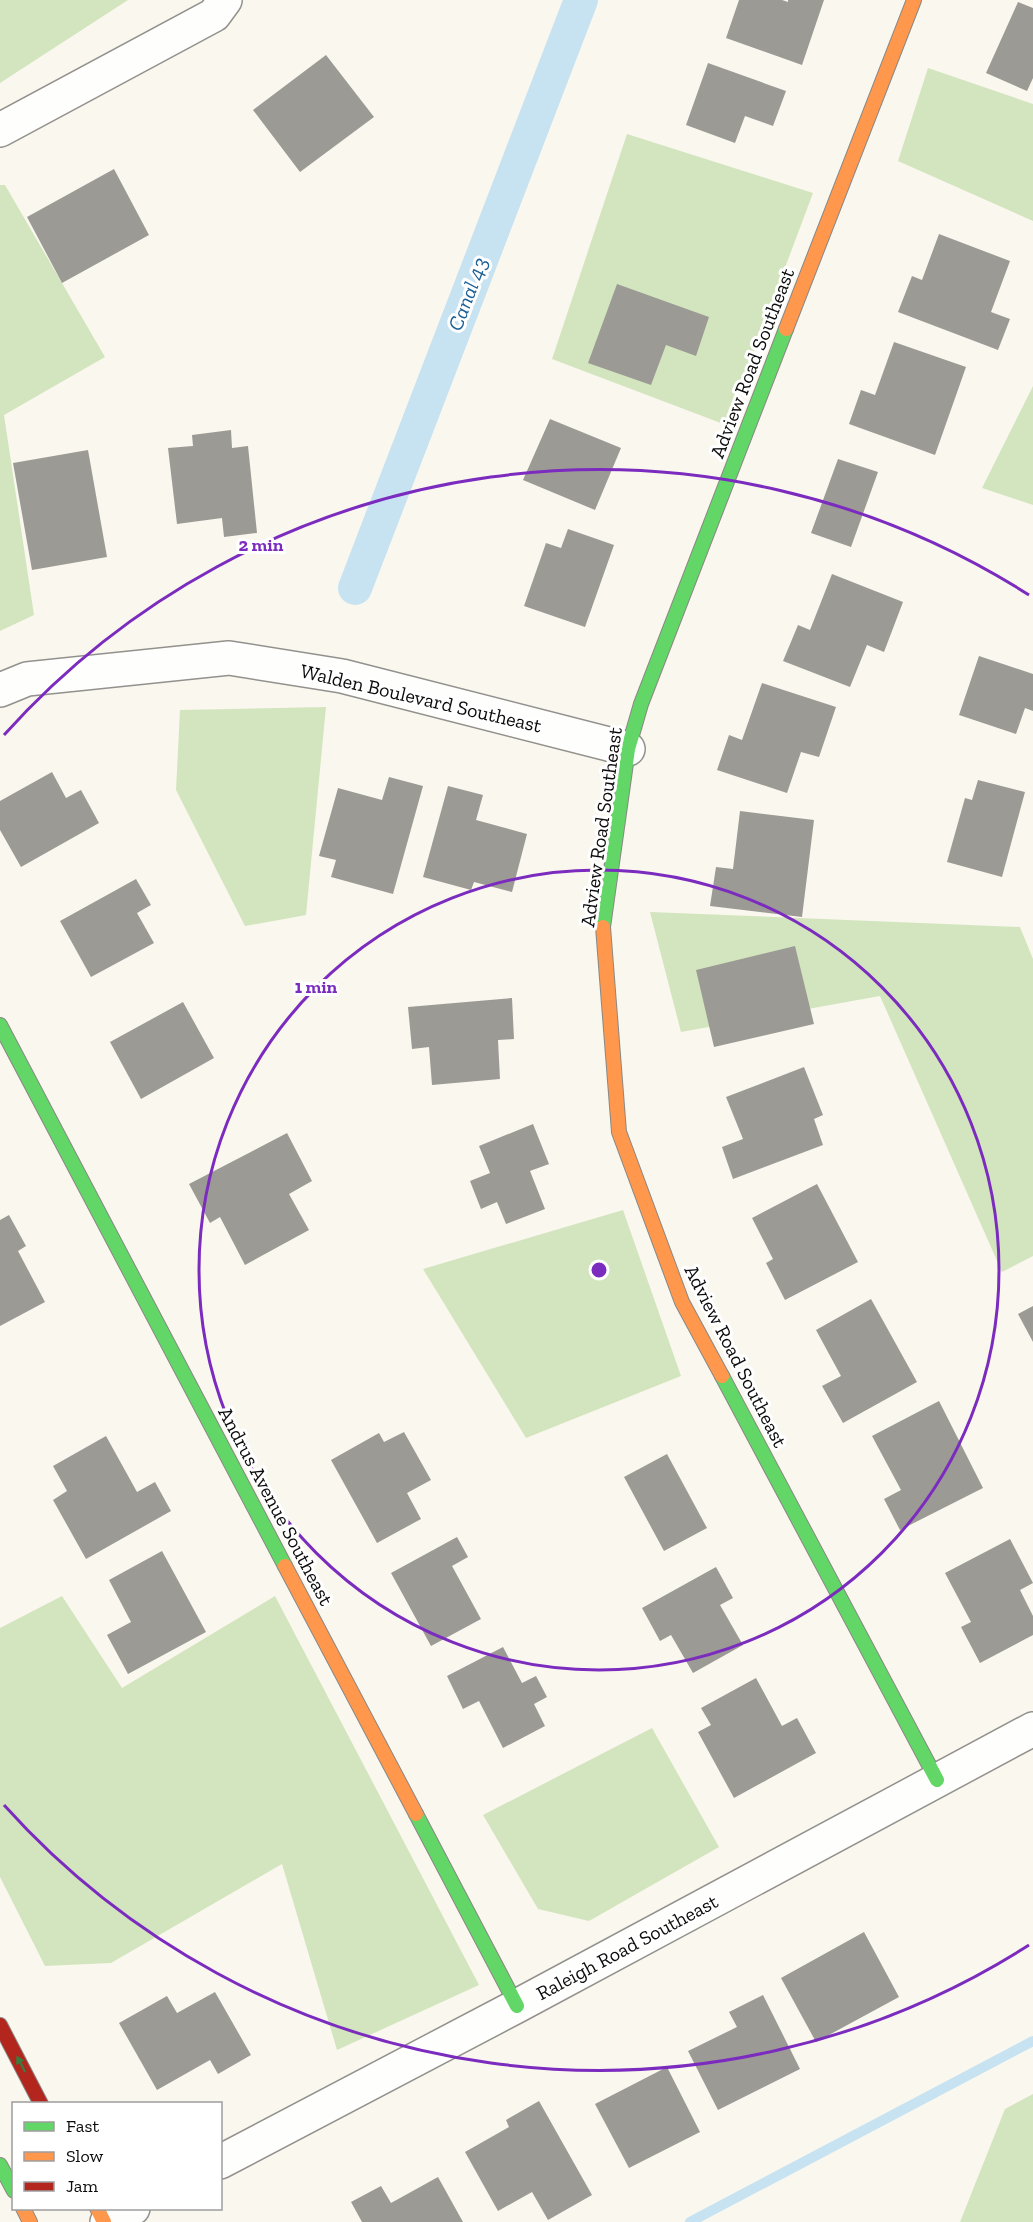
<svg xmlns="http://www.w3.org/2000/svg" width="1033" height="2222" viewBox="0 0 1033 2222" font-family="'Zilla Slab',serif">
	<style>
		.forest { fill: #d3e5be }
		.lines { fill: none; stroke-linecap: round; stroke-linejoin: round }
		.stream { stroke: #c7e3f2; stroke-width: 10 }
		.canal { stroke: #c7e3f2; stroke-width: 34 }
		.building { fill: #9c9a95 }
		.street-casing { stroke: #93918d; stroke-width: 36 }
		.fast-casing { stroke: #898884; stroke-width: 16 }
		.slow-casing { stroke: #898884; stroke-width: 16 }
		.jam-casing { stroke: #898884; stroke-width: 16 }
		.street { stroke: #fefefc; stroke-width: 33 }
		.fast { stroke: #63d668; stroke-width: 14 }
		.slow { stroke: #ff974d; stroke-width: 14 }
		.jam { stroke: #b3261e; stroke-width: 14 }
		.oneway { fill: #3b7b3e }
		.ring { fill: none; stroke: #7b2cbf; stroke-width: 3 }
		.labels { text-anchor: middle; stroke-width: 6; stroke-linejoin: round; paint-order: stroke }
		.street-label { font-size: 20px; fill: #0b0b0b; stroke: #fff }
		.water-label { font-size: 21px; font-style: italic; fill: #1b6096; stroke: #fff }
		.centre { fill: #7b2cbf; stroke: #fff; stroke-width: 3 }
		.ring-label { font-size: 18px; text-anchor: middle; font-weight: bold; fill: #7b2cbf; stroke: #fff; stroke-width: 6; stroke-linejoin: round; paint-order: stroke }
	</style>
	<rect width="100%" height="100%" fill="#faf7ee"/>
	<!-- forest -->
	<path class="forest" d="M0 0H128L0 83Z
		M928 68 1033 104V221L898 161Z
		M627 134 813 193 726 425 552 359Z
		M0 185H5L105 357 4 415 34 615 0 631Z
		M1033 386V505L982 488Z
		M326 707 306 915 245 926 176 790 180 710Z
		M650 912 1020 927 1033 959V1256L1002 1272 880 996 681 1032Z
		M623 1210 681 1376 526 1438 423 1269Z
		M62 1596 122 1688 275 1596 479 1985 337 2050 282 1864 111 1963 45 1966 0 1877V1628Z
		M652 1728 719 1847 589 1921 538 1909 483 1815Z
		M1033 2094V2222H960L1005 2109Z"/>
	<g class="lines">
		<!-- stream -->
		<path class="stream" d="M690 2222 1033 2041"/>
		<!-- canal -->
		<path class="canal" d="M355 588 581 0"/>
	</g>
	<!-- building -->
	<path class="building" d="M739 0H782L788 2V0H824L802 65 726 38Z
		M1018 2 1033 8V78L1027 91 986 73Z
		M326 55 374 117 300 172 253 110Z
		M708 63 786 91 773 126 745 116 735 143 686 125Z
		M114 169 149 235 62 283 27 217Z
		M939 234 1010 261 991 312 1010 319 998 350 898 312 912 276 922 280Z
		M617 284 709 317 696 356 666 345 651 385 588 363Z
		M894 342 966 367 935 455 849 424 861 390 875 395Z
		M550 419 621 448 595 510 523 480Z
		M231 430 232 448 248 446 257 533 224 537 222 518 177 524 168 448 193 446 192 435Z
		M88 450 107 557 32 570 13 463Z
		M838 459 878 472 851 547 811 533Z
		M568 529 614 545 585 627 524 606 546 543 561 548Z
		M832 574 903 602 884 652 867 645 850 687 783 661 798 625 810 630Z
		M979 656 1033 674V711L1025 708 1016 734 959 715Z
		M762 683 836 707 819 757 801 752 787 793 717 770 729 735 742 740Z
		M52 772 66 798 81 790 99 823 21 867 0 830V801Z
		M389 777 423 786 393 894 331 877 336 860 319 856 338 788 382 800Z
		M978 780 1025 792 1002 877 947 862 965 798 972 800Z
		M448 786 483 795 476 820 527 834 512 892 474 882 471 890 423 877Z
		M740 811 814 820 802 917 710 906 716 867 733 869Z
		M136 879 151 905 137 913 154 943 91 977 60 921Z
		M795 946 814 1024 714 1047 696 970Z
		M512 998 514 1039 498 1040 500 1079 432 1085 429 1047 412 1049 408 1007Z
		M183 1002 214 1058 141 1099 110 1042Z
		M804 1067 823 1115 814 1119 823 1145 733 1179 722 1147 743 1139 726 1097Z
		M533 1124 549 1164 530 1171 545 1209 506 1224 497 1202 481 1209 470 1181 490 1173 479 1146Z
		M287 1133 312 1181 289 1194 309 1230 245 1265 220 1217 210 1223 189 1184Z
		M817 1184 858 1262 785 1300 766 1263 773 1259 752 1218Z
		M9 1215 26 1246 18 1251 45 1302 0 1326V1220Z
		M871 1299 917 1382 843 1423 822 1386 841 1376 816 1330Z
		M1033 1306V1342L1018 1314Z
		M939 1401 983 1488 900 1530 884 1499 901 1490 872 1436Z
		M404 1432 431 1480 407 1493 421 1519 377 1543 331 1460 379 1433 384 1442Z
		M106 1436 137 1492 155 1482 171 1511 86 1559 53 1500 67 1491 53 1466Z
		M667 1454 707 1528 664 1551 624 1477Z
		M457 1537 468 1557 452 1566 481 1619 431 1646 391 1573Z
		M1010 1539 1033 1583 1020 1590 1033 1616V1635L980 1663 961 1627 971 1622 945 1573Z
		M162 1551 206 1632 128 1674 107 1635 131 1622 109 1580Z
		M716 1567 733 1598 720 1605 743 1645 693 1673 671 1635 660 1641 642 1608Z
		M503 1647 522 1683 536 1676 547 1697 534 1704 545 1726 503 1748 479 1701 463 1709 447 1676Z
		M756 1678 782 1726 797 1718 816 1753 734 1798 698 1732 711 1725 701 1708Z
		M864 1932 899 1997 816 2042 781 1978Z
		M215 1992 251 2055 218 2074 210 2060 157 2090 119 2023 167 1996 177 2013Z
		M763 1995 800 2069 718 2110 688 2051 737 2027 729 2012Z
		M667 2067 700 2132 629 2168 595 2104Z
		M539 2101 592 2195 548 2220 532 2192 498 2211 465 2152 509 2127 506 2120Z
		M438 2177 463 2222H362L351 2202 381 2186 391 2203Z"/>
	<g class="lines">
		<defs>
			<path id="street" d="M0 130 214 15 225 0
				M0 690 27 679 229 658 342 676 628 749
				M220 2162 517 2006 1033 1729
				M107 2222 133 2208"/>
			<path id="fast" d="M603 927 628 749 641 704 786 329
				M0 1025 285 1566
				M722 1376 937 1780
				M416 1814 517 2006
				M0 2165 14 2191"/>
			<path id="slow" d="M786 329 914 0
				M603 927 619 1132 682 1302 722 1376
				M285 1566 416 1814
				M23 2208 30 2222
				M97 2208 104 2222"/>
			<path id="jam" d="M0 2025 41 2104"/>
		</defs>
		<!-- street casing -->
		<use href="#street" class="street-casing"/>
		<!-- fast casing -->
		<use href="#fast" class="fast-casing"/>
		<!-- slow casing -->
		<use href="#slow" class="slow-casing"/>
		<!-- jam casing -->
		<use href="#jam" class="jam-casing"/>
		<!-- street -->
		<use href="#street" class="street"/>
		<!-- fast -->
		<use href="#fast" class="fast"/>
		<!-- slow -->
		<use href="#slow" class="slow"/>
		<!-- jam -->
		<use href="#jam" class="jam"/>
	</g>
	<!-- one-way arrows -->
	<defs><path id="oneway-solid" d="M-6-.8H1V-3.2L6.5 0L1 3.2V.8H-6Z" transform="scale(1.5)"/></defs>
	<use class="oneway" href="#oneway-solid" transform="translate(21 2064) rotate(-118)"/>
	<!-- distance rings -->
	<g class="ring">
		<circle cx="599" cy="1270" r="400"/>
		<path d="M1029 1945A800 800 0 0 1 4 1805M4 735A800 800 0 0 1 1029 595"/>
	</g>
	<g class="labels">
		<!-- street labels -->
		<g class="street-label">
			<text transform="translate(752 363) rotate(-69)" y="7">Adview Road Southeast</text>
			<text transform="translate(421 698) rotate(13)" y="7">Walden Boulevard Southeast</text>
			<text transform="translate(601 827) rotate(-82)" y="7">Adview Road Southeast</text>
			<text transform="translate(736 1356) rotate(63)" y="7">Adview Road Southeast</text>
			<text transform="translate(276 1506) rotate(62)" y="7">Andrus Avenue Southeast</text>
			<text transform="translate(627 1947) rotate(-28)" y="7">Raleigh Road Southeast</text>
		</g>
		<!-- water labels -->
		<g class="water-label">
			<text transform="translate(468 294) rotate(-69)" y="7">Canal 43</text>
		</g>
	</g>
	<circle cx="599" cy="1270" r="9" class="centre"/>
	<g class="ring-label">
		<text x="261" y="551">2 min</text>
		<text x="316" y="993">1 min</text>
	</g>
	<!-- legend -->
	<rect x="12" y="2102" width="210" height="108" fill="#ffffff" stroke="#9d9d9d" stroke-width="1.5"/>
	<rect x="24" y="2122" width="30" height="9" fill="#63d668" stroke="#9d9d9d" stroke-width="1.5"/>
	<text x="66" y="2132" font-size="18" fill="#0b0b0b">Fast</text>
	<rect x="24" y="2152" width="30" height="9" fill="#ff974d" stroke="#9d9d9d" stroke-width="1.5"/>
	<text x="66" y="2162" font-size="18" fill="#0b0b0b">Slow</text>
	<rect x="24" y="2182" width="30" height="9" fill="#b3261e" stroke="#9d9d9d" stroke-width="1.5"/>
	<text x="66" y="2192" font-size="18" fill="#0b0b0b">Jam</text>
</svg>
